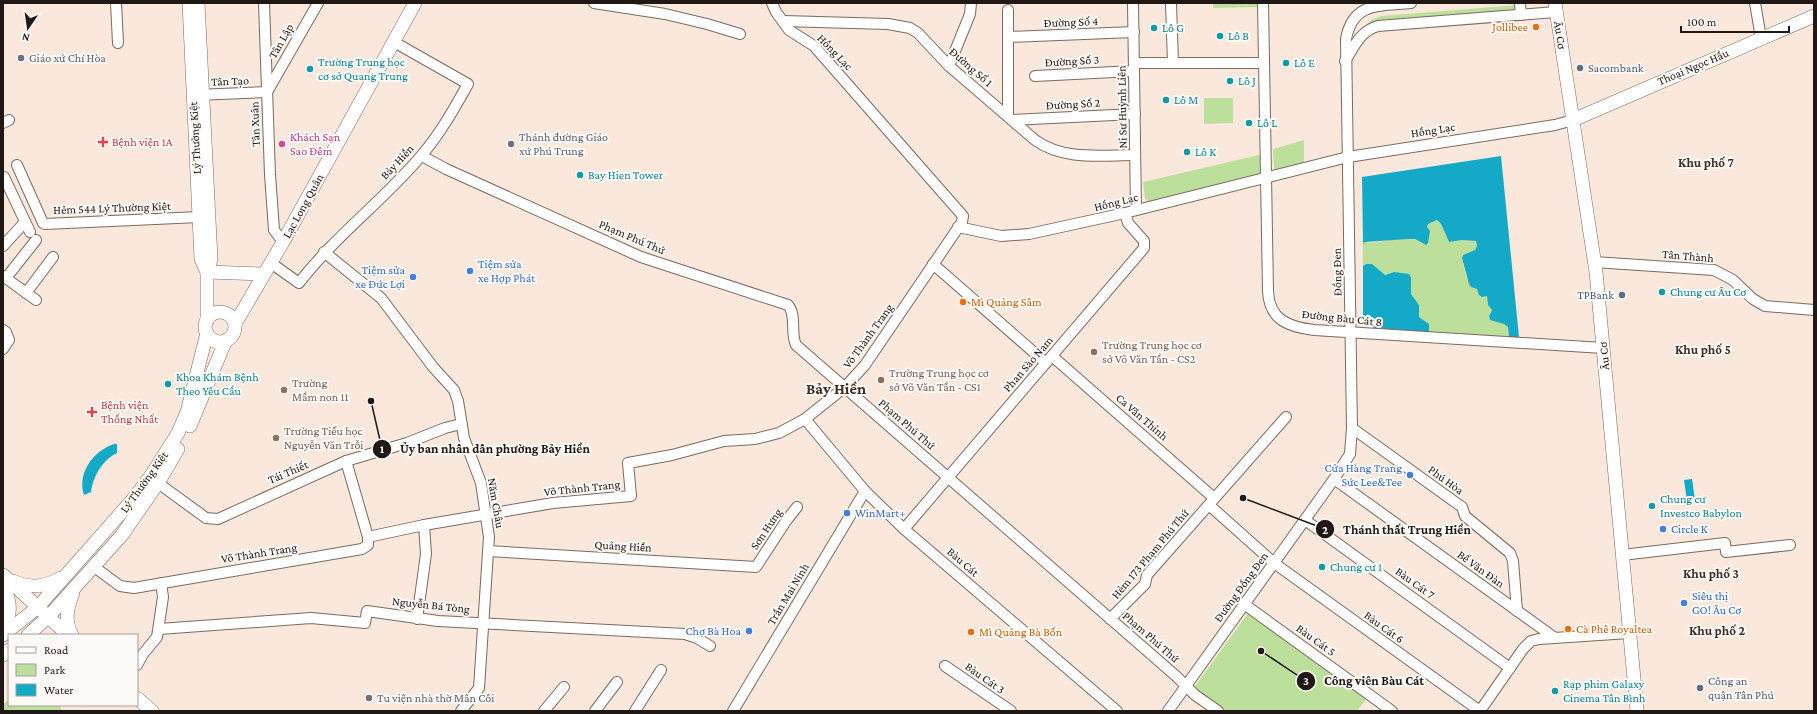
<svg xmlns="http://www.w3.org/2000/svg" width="1817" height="714" font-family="'Crimson Pro',serif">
<rect width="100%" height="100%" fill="#fbe8dc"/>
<g fill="#bddf9c">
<path d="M1213,3H1260V7L1213,8Z"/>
<path d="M1519,5V12L1381,21L1358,34L1371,20L1381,16Z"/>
<path d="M1204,98H1233V123L1204,124Z"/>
<path d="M1304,140V163L1280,170L1274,169L1273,149Z"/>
<path d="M1263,154L1260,176L1150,202L1145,199L1143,182Z"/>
<path d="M1437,220L1441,224L1449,242L1462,240L1476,241L1477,246L1475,250L1463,255C1461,260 1467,282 1471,285C1475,289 1482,292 1487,296L1488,305L1492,310L1489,316L1490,320L1504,324L1508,327L1509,337L1429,332V324L1419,317V305L1411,294V284L1395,272L1385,275L1377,269L1366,264L1363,266V244L1365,242C1380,245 1412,232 1423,244L1428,224Z"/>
<path d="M1248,613L1367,698L1357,711H1224L1193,689Z"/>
<path d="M9,700V705H59L63,711H3V704Z"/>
</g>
<g fill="#14a9c6">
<path d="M1501,156L1519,337H1509L1508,327L1504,324L1490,320L1489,316L1492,310L1488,305L1487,296L1482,297L1479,295L1477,289L1471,287L1469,284L1462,258L1463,255L1475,250L1477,246L1476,241L1462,240L1449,242L1441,224L1437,220L1428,224L1427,227L1430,231L1428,243L1426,245L1415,239H1408L1365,242L1363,244L1362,177Z"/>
<path d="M1366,264H1372L1385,275L1394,272L1409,274L1411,278V294L1419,305V317L1429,324V332L1373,328L1363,320V266Z"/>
<path d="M114,444H117V453C102,460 93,477 91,492L84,495C77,473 93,451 114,444Z"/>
<path d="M1692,479L1695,500L1687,501L1684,480Z"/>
</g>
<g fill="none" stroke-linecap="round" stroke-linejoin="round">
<defs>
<g id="minor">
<path d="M116,3L118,43"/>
<path d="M264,3L270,175L274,230L283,242"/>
<path d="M594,3L665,14L707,24L740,34"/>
<path d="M1133,3L1136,210"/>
<path d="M1171,3L1173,63"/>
<path d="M1263,3L1268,291C1269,320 1289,327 1314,330L1603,348"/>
<path d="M1520,3L1521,15"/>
<path d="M1755,3L1761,38"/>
<path d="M1008,10V116"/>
<path d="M783,21L888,24L910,28L918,33L949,66L1035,140C1064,161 1102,155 1135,155"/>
<path d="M1008,37L1134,32"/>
<path d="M1345,61C1354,47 1360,31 1378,26L1556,12"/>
<path d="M1134,63H1264"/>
<path d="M949,66L970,14L971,3"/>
<path d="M1035,76L1134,71"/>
<path d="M196,95L267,92L318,3"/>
<path d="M1012,120L1135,114"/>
<path d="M3,123L9,120"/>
<path d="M422,156L446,169L641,257L788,305C797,315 790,333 796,345L1176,676L1195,695L1218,711"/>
<path d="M17,165L43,223L45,224L199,217"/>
<path d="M3,178L4,177L30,232"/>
<path d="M958,227L1001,236L1029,234L1125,213L1348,157L1555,125L1573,120"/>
<path d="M3,246L25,222"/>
<path d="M324,252L381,298L433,367L454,390L458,401L464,438L481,483L489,537L479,688L461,711"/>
<path d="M1594,262L1714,270L1733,280L1753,299L1765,306L1814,310"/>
<path d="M271,263L299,283C335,236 383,201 421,156C440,134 454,109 468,84L394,42"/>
<path d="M933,264L1046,363"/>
<path d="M3,276L36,300"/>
<path d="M6,278L36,240"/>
<path d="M26,293L53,257"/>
<path d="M3,330L6,332L9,340L3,349"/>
<path d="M1052,356L1214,498"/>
<path d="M805,419L865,491L904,529L1117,711"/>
<path d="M1352,428L1462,507L1465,516L1510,553L1513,561L1517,611"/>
<path d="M346,461L368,537"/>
<path d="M1334,479L1555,638"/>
<path d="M158,483L206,518L218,519L346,461L407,443L445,428L461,424"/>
<path d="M1209,505L1274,563L1480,711L1523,649L1531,641L1539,639L1629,633"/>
<path d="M1305,520L1510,668"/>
<path d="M904,529L1144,248V241L1128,223L1125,213"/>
<path d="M488,551L756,567L786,521L797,507"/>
<path d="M1622,555L1725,543L1726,552L1790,545"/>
<path d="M93,566L120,586L134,588L362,549L368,545V537L424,525L553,503L631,496L628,463L672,455L724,441L755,439L779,433L805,419L845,387L865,365L962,222L963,216L814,46L789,30L776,12L772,3"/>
<path d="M1244,604L1392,711"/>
<path d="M417,619L426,554L424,525"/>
<path d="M1110,619L1145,584L1147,575L1286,417"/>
<path d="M159,629L311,618L365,623L367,611L438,621L685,634L697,638L710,646"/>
<path d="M137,665L143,654L157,637L163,597L161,583"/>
<path d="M945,666L1011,711"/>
<path d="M544,711L564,687"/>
<path d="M595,711L617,682"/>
<path d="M635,711L661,670"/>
<path d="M733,711L865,491"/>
<path d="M1168,711L1334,479L1350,454L1352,428L1346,39C1353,1 1381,6 1411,3"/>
</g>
<g id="major">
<path d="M189,3L201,259L207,272"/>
<path d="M198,3L211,259L207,272V321"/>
<path d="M1555,3L1596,272L1637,711"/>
<path d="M1573,120L1814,16"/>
<path d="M207,272L263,274"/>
<circle cx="220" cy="327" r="15"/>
<path d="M235,324L283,242L415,3"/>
<path d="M190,426L226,340"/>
<path d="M3,575L68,635"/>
<path d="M13,581C30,589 45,587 61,578"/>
<path d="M3,587C12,601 11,617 3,631"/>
<path d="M3,635L38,607L135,497L150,477L178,433L187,412L207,333"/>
<path d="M28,635L49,616L122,535L158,483L178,449"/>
<path d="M72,635C64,621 67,608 73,593"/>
<path d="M3,655L9,650"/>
<path d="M137,698L152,711"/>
</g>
</defs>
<use href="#minor" stroke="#7a6a5f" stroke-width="12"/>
<use href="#major" stroke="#7a6a5f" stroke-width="14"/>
<use href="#minor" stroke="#fff" stroke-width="10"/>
<use href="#major" stroke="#fff" stroke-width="13"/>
</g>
<g fill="#e8710a" stroke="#fdf9f6" stroke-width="1.5">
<circle cx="1536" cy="27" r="4"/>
<circle cx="963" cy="302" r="4"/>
<circle cx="1568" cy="629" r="4"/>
<circle cx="971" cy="632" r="4"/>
</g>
<g fill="#0f9aa8" stroke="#fdf9f6" stroke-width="1.5">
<circle cx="1154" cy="28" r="4"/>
<circle cx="1220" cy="36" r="4"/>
<circle cx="1286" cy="63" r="4"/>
<circle cx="310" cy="69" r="4"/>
<circle cx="1230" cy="81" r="4"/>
<circle cx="1166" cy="100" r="4"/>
<circle cx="1249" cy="123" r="4"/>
<circle cx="1187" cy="152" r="4"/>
<circle cx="580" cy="175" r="4"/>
<circle cx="1662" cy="292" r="4"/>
<circle cx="168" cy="384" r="4"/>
<circle cx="1652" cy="506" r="4"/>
<circle cx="1322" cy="567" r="4"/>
<circle cx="1555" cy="691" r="4"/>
</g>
<g fill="#6b7280" stroke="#fdf9f6" stroke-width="1.5">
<circle cx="21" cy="58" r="4"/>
<circle cx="511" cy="144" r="4"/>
<circle cx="369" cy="698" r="4"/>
</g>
<g fill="#5c6f8a" stroke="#fdf9f6" stroke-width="1.5">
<circle cx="1580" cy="68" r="4"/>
<circle cx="1622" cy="295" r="4"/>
<circle cx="1700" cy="688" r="4"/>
</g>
<g fill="#e0444e" stroke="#fdf9f6" stroke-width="1.5">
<path d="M101 136h4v4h4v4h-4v4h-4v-4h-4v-4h4z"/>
<path d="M90 406h4v4h4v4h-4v4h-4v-4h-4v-4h4z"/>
</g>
<circle fill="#d1479c" stroke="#fdf9f6" stroke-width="1.5" cx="282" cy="144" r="4"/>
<g fill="#3f7fe0" stroke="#fdf9f6" stroke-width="1.5">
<circle cx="470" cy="271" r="4"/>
<circle cx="413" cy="277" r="4"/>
<circle cx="1410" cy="475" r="4"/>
<circle cx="847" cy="513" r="4"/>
<circle cx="1663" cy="529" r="4"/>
<circle cx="1684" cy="603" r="4"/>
<circle cx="749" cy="631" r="4"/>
</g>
<g fill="#8d6e63" stroke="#fdf9f6" stroke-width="1.5">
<circle cx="1094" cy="352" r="4"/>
<circle cx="881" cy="380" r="4"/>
<circle cx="284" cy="390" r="4"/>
<circle cx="276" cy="438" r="4"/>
</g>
<g text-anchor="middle" stroke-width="4" stroke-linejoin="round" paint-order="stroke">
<g font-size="12" fill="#1f1814" stroke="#fdf9f6">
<text transform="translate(1071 22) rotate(-2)" y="4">Đường Số 4</text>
<text transform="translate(1560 35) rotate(81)" y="4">Âu Cơ</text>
<text transform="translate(281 41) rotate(-60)" y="4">Tân Lập</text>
<text transform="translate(835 52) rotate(46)" y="4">Hồng Lạc</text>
<text transform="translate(1072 61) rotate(-3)" y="4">Đường Số 3</text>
<text transform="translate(971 67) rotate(41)" y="4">Đường Số 1</text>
<text transform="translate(1693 67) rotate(-23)" y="4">Thoại Ngọc Hầu</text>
<text transform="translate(230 81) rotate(-2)" y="4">Tân Tạo</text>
<text transform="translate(1073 104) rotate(-3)" y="4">Đường Số 2</text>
<text transform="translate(1122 107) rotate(-91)" y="4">Ni Sư Huỳnh Liên</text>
<text transform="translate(255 124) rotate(-92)" y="4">Tân Xuân</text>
<text transform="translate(1433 130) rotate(-9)" y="4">Hồng Lạc</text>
<text transform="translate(195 138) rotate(-93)" y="4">Lý Thường Kiệt</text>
<text transform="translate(397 162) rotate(-47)" y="4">Bảy Hiền</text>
<text transform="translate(1116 202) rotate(-14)" y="4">Hồng Lạc</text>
<text transform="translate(303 206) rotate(-61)" y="4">Lạc Long Quân</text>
<text transform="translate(112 208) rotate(-2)" y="4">Hẻm 544 Lý Thường Kiệt</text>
<text transform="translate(632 237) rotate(23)" y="4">Phạm Phú Thứ</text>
<text transform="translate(1688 256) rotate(5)" y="4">Tân Thành</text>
<text transform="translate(1337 272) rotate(-91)" y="4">Đồng Đen</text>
<text transform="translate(1342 318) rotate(6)" y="4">Đường Bàu Cát 8</text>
<text transform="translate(868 336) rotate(-54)" y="4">Võ Thành Trang</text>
<text transform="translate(1604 356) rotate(-95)" y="4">Âu Cơ</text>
<text transform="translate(1028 364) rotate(-49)" y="4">Phan Sào Nam</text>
<text transform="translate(1142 417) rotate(41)" y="4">Ca Văn Thỉnh</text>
<text transform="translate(907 424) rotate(41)" y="4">Phạm Phú Thứ</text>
<text transform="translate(288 472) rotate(-23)" y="4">Tái Thiết</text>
<text transform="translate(1446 480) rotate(36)" y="4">Phú Hòa</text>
<text transform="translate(144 482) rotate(-54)" y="4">Lý Thường Kiệt</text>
<text transform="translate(582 488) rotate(-6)" y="4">Võ Thành Trang</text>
<text transform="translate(496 503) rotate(80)" y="4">Năm Châu</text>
<text transform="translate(766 529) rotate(-56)" y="4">Sơn Hưng</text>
<text transform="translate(623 546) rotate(3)" y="4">Quảng Hiền</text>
<text transform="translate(259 553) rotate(-9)" y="4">Võ Thành Trang</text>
<text transform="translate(1150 554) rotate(-50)" y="4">Hẻm 173 Phạm Phú Thứ</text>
<text transform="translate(963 562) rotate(41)" y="4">Bàu Cát</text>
<text transform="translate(1481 569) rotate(36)" y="4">Bế Văn Đàn</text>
<text transform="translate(1415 583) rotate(36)" y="4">Bàu Cát 7</text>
<text transform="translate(1241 587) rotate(-54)" y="4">Đường Đồng Đen</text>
<text transform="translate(788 594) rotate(-59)" y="4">Trần Mai Ninh</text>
<text transform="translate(431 605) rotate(6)" y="4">Nguyễn Bá Tòng</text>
<text transform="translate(1384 627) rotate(36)" y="4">Bàu Cát 6</text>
<text transform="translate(1151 637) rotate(41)" y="4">Phạm Phú Thứ</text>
<text transform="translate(1316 640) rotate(36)" y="4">Bàu Cát 5</text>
<text transform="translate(985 678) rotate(35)" y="4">Bàu Cát 3</text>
</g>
<g font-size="12" fill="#c56008" stroke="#fdf9f6" text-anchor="start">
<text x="1528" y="31" text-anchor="end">Jollibee</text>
<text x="971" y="306">Mì Quảng Sâm</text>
<text x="1576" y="633">Cà Phê Royaltea</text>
<text x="979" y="636">Mì Quảng Bà Bốn</text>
</g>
<g font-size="12" fill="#0d838f" stroke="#fdf9f6" text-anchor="start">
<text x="1162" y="32">Lô G</text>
<text x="1228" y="40">Lô B</text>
<text x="318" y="66">Trường Trung học<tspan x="318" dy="14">cơ sở Quang Trung</tspan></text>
<text x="1294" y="67">Lô E</text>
<text x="1238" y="85">Lô J</text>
<text x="1174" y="104">Lô M</text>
<text x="1257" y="127">Lô L</text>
<text x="1195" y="156">Lô K</text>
<text x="588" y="179">Bay Hien Tower</text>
<text x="1670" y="296">Chung cư Âu Cơ</text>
<text x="176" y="381">Khoa Khám Bệnh<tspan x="176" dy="14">Theo Yêu Cầu</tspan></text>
<text x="1660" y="503">Chung cư<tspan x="1660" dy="14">Investco Babylon</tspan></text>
<text x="1330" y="571">Chung cư 1</text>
<text x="1563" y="688">Rạp phim Galaxy<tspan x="1563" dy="14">Cinema Tân Bình</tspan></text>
</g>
<g font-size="12" fill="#5b616d" stroke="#fdf9f6" text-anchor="start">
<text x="29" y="62">Giáo xứ Chí Hòa</text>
<text x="519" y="141">Thánh đường Giáo<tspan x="519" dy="14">xứ Phú Trung</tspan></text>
<text x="377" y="702">Tu viện nhà thờ Mân Côi</text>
</g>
<g font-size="12" fill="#4e5e75" stroke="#fdf9f6" text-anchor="start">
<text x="1588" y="72">Sacombank</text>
<text x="1614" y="299" text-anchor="end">TPBank</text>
<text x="1708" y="685">Công an<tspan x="1708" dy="14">quận Tân Phú</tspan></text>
</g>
<g font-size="12" fill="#b23c85" stroke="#fdf9f6" text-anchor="start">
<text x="290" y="141">Khách Sạn<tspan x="290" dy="14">Sao Đêm</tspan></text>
</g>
<g font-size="12" fill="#be3a42" stroke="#fdf9f6" text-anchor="start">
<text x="112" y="146">Bệnh viện 1A</text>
<text x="101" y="409">Bệnh viện<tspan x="101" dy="14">Thống Nhất</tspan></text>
</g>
<g font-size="12" fill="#366cbe" stroke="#fdf9f6" text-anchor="start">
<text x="478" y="268">Tiệm sửa<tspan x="478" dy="14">xe Hợp Phát</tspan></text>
<text x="405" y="274" text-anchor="end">Tiệm sửa<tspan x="405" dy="14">xe Đức Lợi</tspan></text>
<text x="1402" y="472" text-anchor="end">Cửa Hàng Trang<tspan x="1402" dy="14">Sức Lee&amp;Tee</tspan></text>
<text x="855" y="517">WinMart+</text>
<text x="1671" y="533">Circle K</text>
<text x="1692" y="600">Siêu thị<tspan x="1692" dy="14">GO! Âu Cơ</tspan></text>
<text x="741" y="635" text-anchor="end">Chợ Bà Hoa</text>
</g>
<g font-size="12" fill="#785e54" stroke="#fdf9f6" text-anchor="start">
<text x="1102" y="349">Trường Trung học cơ<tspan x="1102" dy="14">sở Võ Văn Tần - CS2</tspan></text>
<text x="889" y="377">Trường Trung học cơ<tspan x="889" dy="14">sở Võ Văn Tần - CS1</tspan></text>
<text x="292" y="387">Trường<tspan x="292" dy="14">Mầm non 11</tspan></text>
<text x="284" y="435">Trường Tiểu học<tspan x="284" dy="14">Nguyễn Văn Trỗi</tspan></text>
</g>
<g font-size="13" font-weight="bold" fill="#3d2f25" stroke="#fdf9f6">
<text x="1706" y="167">Khu phố 7</text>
<text x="1703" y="354">Khu phố 5</text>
<text x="1711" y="578">Khu phố 3</text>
<text x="1717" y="635">Khu phố 2</text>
</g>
<g font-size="16" font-weight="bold" fill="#3d2f25" stroke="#fdf9f6">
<text x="836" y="394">Bảy Hiền</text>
</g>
</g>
<path fill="none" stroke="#1f1814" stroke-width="1.5" d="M371 401L382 449M1243 498L1325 529M1261 651L1306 681"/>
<g fill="#1f1814" stroke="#fdf9f6" stroke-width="1.5">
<circle cx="371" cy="401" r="4"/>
<circle cx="1243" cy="498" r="4"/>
<circle cx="1261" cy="651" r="4"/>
<circle cx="382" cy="449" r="10"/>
<circle cx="1325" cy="529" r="10"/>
<circle cx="1306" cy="681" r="10"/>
</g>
<g font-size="12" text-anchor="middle" font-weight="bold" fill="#fff">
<text x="382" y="453">1</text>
<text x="1325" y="534">2</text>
<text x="1306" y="685">3</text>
</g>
<g font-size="13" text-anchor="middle" font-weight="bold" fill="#1f1814" stroke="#fdf9f6" stroke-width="4" stroke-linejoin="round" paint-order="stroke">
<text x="495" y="453">Ủy ban nhân dân phường Bảy Hiền</text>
<text x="1407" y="534">Thánh thất Trung Hiền</text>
<text x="1374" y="685">Công viên Bàu Cát</text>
</g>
<rect width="1817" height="714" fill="none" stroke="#1f1814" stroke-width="8"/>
<rect x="8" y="634" width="130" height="72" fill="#fdf9f6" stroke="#a49f9c"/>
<rect x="16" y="647" width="20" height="6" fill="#ffffff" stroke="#a49f9c"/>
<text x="44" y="654" font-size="12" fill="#1f1814">Road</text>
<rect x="16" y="664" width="20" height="12" fill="#bddf9c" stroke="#a49f9c"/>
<text x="44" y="674" font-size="12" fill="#1f1814">Park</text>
<rect x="16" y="684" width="20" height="12" fill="#14a9c6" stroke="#a49f9c"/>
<text x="44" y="694" font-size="12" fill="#1f1814">Water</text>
<g transform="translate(28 28) rotate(193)" stroke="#fdf9f6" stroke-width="3" paint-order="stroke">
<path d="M0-3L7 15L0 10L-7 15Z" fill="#1f1814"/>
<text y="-6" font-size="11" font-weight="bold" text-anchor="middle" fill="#1f1814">N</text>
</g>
<path d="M1681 26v6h108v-6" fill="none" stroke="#1f1814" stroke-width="2"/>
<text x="1687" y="26" font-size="12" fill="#1f1814" stroke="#fdf9f6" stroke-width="3" paint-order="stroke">100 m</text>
</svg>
